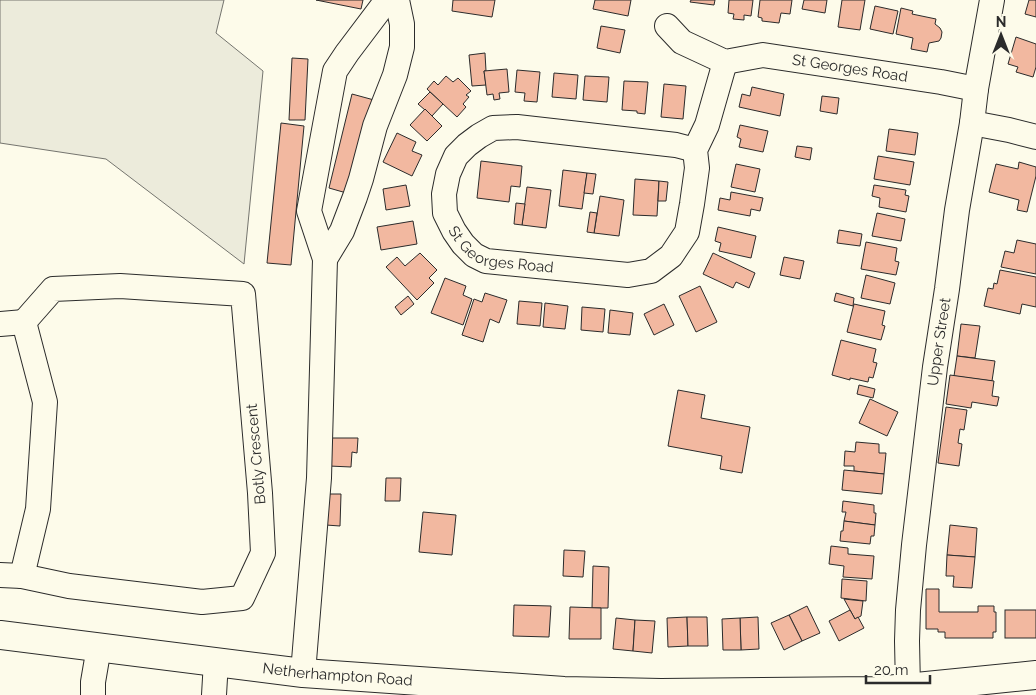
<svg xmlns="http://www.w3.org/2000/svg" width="1036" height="695" font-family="Raleway,sans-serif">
<rect width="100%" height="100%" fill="#fdfbea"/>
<path fill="#ecebdb" stroke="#74746e" d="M0,0H224L216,33L263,71L244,264L106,159L0,143Z"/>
<g fill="#f2b8a0" stroke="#2b2b2b">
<path d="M316,0H363L361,9Z"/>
<path d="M453,0H495L492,17L452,11Z"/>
<path d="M595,0H631L628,16L593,9Z"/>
<path d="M691,0H715L714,5L690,2Z"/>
<path d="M729,0H753L751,16L744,15V20L733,19L734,14L728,13Z"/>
<path d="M760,0H792L790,14L781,13L779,23L762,21V18L758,17Z"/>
<path d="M804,0H827L825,13L802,9Z"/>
<path d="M842,0H865L860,30L838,27Z"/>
<path d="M1029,0H1036V17L1025,14Z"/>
<path d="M875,6L898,11L893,34L870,29Z"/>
<path d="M901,8L913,11L912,14L936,19L935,24L940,28L942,32L941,38L939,41L929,43L927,52L911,49L913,38L896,34Z"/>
<path d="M601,26L625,30L620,53L597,48Z"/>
<path d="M1016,37L1036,44V67L1033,77L1016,72L1018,67L1008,64Z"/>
<path d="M485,53L486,71H484L486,85L472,86L469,55Z"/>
<path d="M292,58L308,59L305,120H289Z"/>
<path d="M507,69L509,92L499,93L500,99L494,100L493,94L487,95L484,71Z"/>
<path d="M517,70L540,72L537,102L524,101L525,93L515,92Z"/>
<path d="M554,73L578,75L576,99L552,97Z"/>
<path d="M446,76L453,82L458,78L471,91L466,95L469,97L463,104L466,107L457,117L427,89L434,81L438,85Z"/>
<path d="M585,76L609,77L607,102L583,100Z"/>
<path d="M624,81L648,82L645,114L637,113V111L622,110Z"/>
<path d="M664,84L686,86L683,119L661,117Z"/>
<path d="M752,87L784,94L780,116L739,107L742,94L750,96Z"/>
<path d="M430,92L443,104L432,116L418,104Z"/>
<path d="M352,94L374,100L350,194L329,188Z"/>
<path d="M822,96L839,98L837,114L820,111Z"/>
<path d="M425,109L442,126L427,141L410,125Z"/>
<path d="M281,123L304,126L291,265L267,263Z"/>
<path d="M740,125L768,131L763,152L739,147L741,139L737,137Z"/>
<path d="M889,129L918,133L915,155L886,151Z"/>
<path d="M397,133L416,142L412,151L422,155L412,176L383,162Z"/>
<path d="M797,146L812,148L810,160L795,157Z"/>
<path d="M878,156L914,162L910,185L874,179Z"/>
<path d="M481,161L522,166L520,187L511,186L509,202L477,198Z"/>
<path d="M1019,162L1036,167V176L1027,212L1017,210L1019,200L989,192L996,164L1018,169Z"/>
<path d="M736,164L760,169L755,192L731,187Z"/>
<path d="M563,170L587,173L582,209L559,206Z"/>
<path d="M587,173L596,174L593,194L584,193Z"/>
<path d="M635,179L659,181L657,216L633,215Z"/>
<path d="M659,181L668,182L666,201H658Z"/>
<path d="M406,185L410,206L386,210L383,189Z"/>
<path d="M874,185L906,190L905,195L909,196L906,212L879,207L880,198L872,196Z"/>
<path d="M527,187L551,190L546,228L522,225Z"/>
<path d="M731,192L763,198L760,211L751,209L750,216L718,210L720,198L730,200Z"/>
<path d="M600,196L624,200L619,236L594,233Z"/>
<path d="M516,203L525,204L522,225L514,224Z"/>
<path d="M590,212L597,213L594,233L587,232Z"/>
<path d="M877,213L905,219L901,241L872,236Z"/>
<path d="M413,221L417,244L381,250L377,227Z"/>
<path d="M718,227L756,236L751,258L719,251L721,243L715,241Z"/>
<path d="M839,230L862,234L860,246L837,243Z"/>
<path d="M1017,240L1036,244V274L1001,267L1005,251L1014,253Z"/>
<path d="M866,242L897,248L895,261L899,262L896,275L861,269Z"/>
<path d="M420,253L437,270L429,278L434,283L417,300L386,267L397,257L405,266Z"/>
<path d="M713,253L755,273L749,288L736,282L733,288L703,274Z"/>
<path d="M784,257L804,261L800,279L780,275Z"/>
<path d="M1000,270L1036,277V307L1022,304L1020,314L984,306L988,288L993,289L994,283L997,284Z"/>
<path d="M866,275L895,283L890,304L861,298Z"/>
<path d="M445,278L466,286L463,295L472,299L463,325L431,313Z"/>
<path d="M700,286L717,322L696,332L679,296Z"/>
<path d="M485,293L507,300L499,323L490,319L483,342L462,335L474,299L482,302Z"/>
<path d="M836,293L854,298L853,306L834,301Z"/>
<path d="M408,296L414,304L401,315L395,307Z"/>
<path d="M519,301L542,303L540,326L517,324Z"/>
<path d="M545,303L568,306L565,329L543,327Z"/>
<path d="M664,304L674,325L654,335L644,314Z"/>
<path d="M854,304L885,311L882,325L885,326L881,340L847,332Z"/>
<path d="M582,307L605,309L603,332L581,330Z"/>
<path d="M610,310L633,313L630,335L608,333Z"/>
<path d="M961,324L980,326L975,358L957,356Z"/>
<path d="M841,340L876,349L873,362L877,363L873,378L869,377L868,382L850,378V380L832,375Z"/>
<path d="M957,356L995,361L992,381L954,376Z"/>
<path d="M950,375L994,381L992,396L999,397L997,406L972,402L971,408L946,404Z"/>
<path d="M859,385L875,389L873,398L857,394Z"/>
<path d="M678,390L705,395L701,418L750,427L742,473L720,469L722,456L668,446Z"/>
<path d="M870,399L898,412L887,436L859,423Z"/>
<path d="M946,407L967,410L964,430L960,429L958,443L962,444L959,466L938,463Z"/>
<path d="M330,438H358L357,453L352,452L351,467L329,466Z"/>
<path d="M856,442L879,444V453H886L884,474L854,471V466H844L845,451L855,452Z"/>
<path d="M844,470L884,474L882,494L842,490Z"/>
<path d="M386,478H401L400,501H385Z"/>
<path d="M327,494H341L340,526L326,525Z"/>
<path d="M843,501L874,505V513H876L875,525L844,521L846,512H842Z"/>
<path d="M423,512L456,515L452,555L419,552Z"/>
<path d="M844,521L875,525L874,536H871L870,544L840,541L841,531H843Z"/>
<path d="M950,525L977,528L975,557L947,555Z"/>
<path d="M831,546L848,548V554L874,556L872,579L843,577L844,566L829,564Z"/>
<path d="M564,550L585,551L583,577L563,576Z"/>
<path d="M947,555L975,557L972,588L953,587L954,576H946Z"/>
<path d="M593,566L609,567L608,608H592Z"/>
<path d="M842,579L867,581L866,601L841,598Z"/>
<path d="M926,589H939V612H978V606H994V612H996V632H993V638H945V632H938V629H926Z"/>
<path d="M844,599L863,601L861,616L855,619Z"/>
<path d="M514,605L551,606L549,637L513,636Z"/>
<path d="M807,606L820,633L802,641L789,615Z"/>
<path d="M570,607L601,608V639H569Z"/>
<path d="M850,610L855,619L858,617L864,628L839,641L829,621Z"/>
<rect x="1005" y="610" width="31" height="28"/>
<path d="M789,615L802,641L784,650L771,623Z"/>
<path d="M687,617L688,646L668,647L667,618Z"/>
<path d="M687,617H707L708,646H688Z"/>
<path d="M758,617L759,649L741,650L740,618Z"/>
<path d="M616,618L635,620L633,651L613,649Z"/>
<path d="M740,618L741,650H723L722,619Z"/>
<path d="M635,620L655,621L652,653L633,651Z"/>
</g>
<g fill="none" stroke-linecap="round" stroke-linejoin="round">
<defs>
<g id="minor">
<path id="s1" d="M667,26L682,42L725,62L763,55L941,82L976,89"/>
<path d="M972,123L1009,130L1036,137"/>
<path id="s2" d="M695,150L676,145L517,127L493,128L479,136L467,145L456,156L448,174L444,194L445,213L454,231L463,244L474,255L486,261L628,275L651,271L671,256L687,232L692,204L697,168L695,150L707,125L725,62"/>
<path d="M325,259L342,231L355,197L361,179L375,126L395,75L402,47V24L397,0"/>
<path d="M0,324L24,322"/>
<path d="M0,575L22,576L69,586L202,602L242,598L263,553L260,493L243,294L120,286L53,289L24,322"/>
<path d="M22,576L38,509L45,402L24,322"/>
<path d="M303,673L319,478L325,259L309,211L335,71L347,53L387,0"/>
<path id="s3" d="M908,688L907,641L908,610L914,545L935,367L947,289L957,210L972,123L976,89L992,0"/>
<path d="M93,695V682L99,647"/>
<path d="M214,695L216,661"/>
</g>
<g id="major">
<path id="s4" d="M0,635L303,673L564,691L661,693L876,691L1036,675"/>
</g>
</defs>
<use href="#minor" stroke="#2b2b2b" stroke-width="26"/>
<use href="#major" stroke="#2b2b2b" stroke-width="30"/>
<use href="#minor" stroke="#fdfbea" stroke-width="24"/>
<use href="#major" stroke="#fdfbea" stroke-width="28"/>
</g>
<g text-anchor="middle" stroke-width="4" stroke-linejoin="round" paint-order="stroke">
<g font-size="15" fill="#2b2b2b" stroke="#fdfbea">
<text dy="5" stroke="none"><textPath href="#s1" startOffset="196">St Georges Road</textPath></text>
<text dy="5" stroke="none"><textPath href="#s2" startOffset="384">St Georges Road</textPath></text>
<text dy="5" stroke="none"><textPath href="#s3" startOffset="348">Upper Street</textPath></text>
<text transform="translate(256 454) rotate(-95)" y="5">Botly Crescent</text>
<text dy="5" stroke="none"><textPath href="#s4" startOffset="340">Netherhampton Road</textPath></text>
</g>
</g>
<g transform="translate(1001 35)" stroke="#fdfbea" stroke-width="4" paint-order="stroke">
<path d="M0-4L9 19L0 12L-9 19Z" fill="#2b2b2b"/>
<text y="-8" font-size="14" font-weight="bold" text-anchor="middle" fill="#2b2b2b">N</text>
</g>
<path d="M866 675v8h64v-8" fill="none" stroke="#2b2b2b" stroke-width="2.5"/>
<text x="874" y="675" font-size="15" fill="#2b2b2b" stroke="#fdfbea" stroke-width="4" paint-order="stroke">20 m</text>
</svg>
